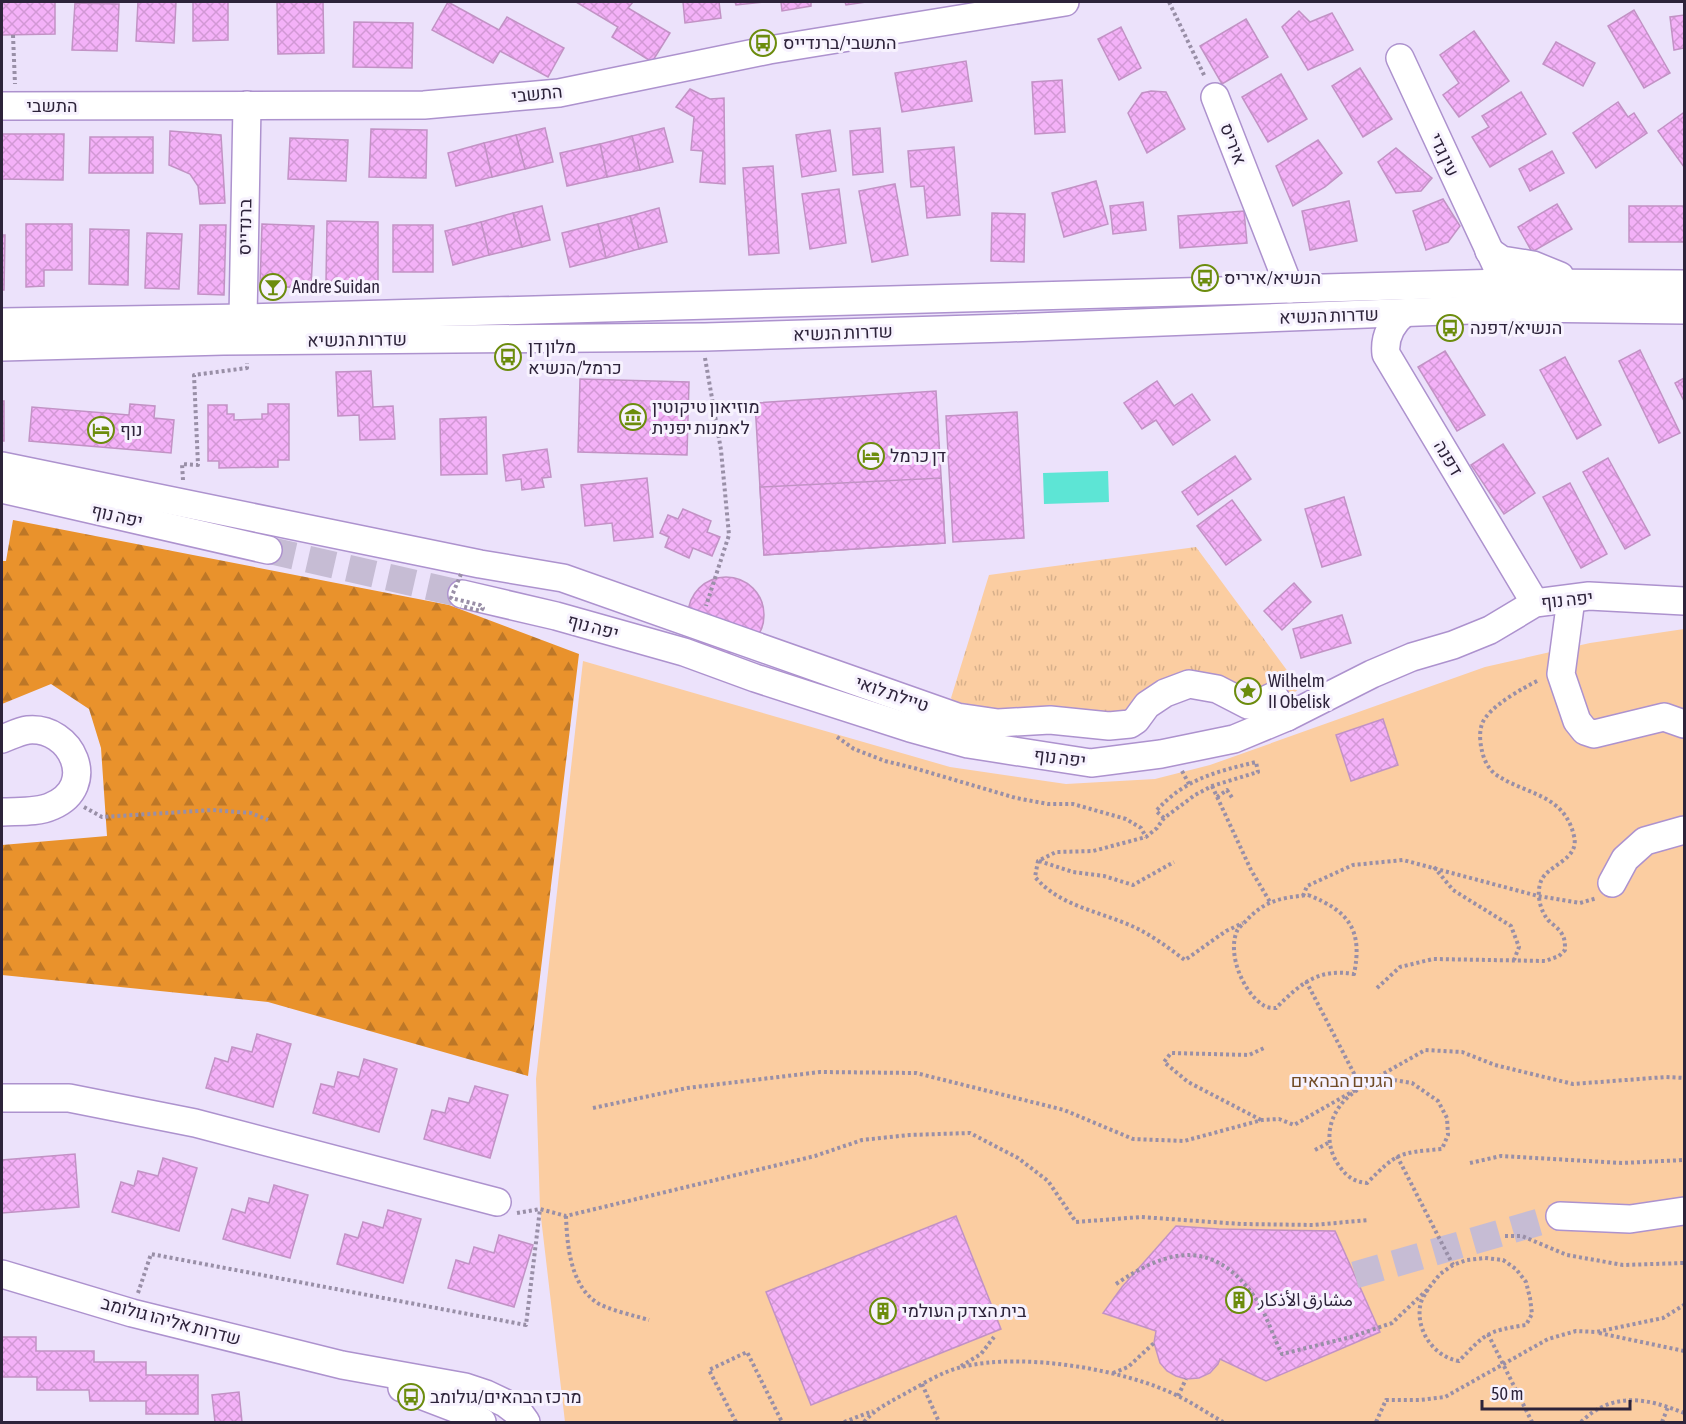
<svg xmlns="http://www.w3.org/2000/svg" width="1686" height="1424" font-family="'Asap Condensed','Noto Sans Arabic',Heebo,sans-serif">
<defs>
<pattern id="forest-firs" width="22" height="20" patternUnits="userSpaceOnUse" patternTransform="scale(1.5)"><rect width="22" height="20" fill="#e9922c"/><path d="M5 1l3.5 6h-7zM16 11l3.5 6h-7z" fill="#bd7727"/></pattern>
<pattern id="park-tufts" width="24" height="20" patternUnits="userSpaceOnUse" patternTransform="scale(1.5)"><rect width="24" height="20" fill="#fbcda1"/><path d="M3 7l-1-3M5 7V3M7 7l1-3M15 17l-1-3M17 17v-4M19 17l1-3" fill="none" stroke="#d7b08b"/></pattern>
<pattern id="building-cross-hatch" width="8" height="8" patternUnits="userSpaceOnUse" patternTransform="scale(1.5)"><rect width="8" height="8" fill="#f4b1f8"/><path d="M0 0l8 8M0 8l8-8" fill="none" stroke="#d298d5"/></pattern>
</defs>
<rect width="100%" height="100%" fill="#ece2fb"/>
<path fill="url(#forest-firs)" d="M13,520L449,605L579,654L528,1076L268,1002L2,975V845L107,836L101,748L89,709L51,684L2,704V561H6Z"/>
<path fill="url(#park-tufts)" d="M1196,547L1300,688L1291,695L1272,702L1216,679L1124,716L959,708L951,698L989,575Z"/>
<path fill="#fbcda1" d="M1684,629V1422H565L540,1209L536,1079L583,661L950,767L1066,784L1155,779L1210,765L1485,667L1590,643Z"/>
<path fill="#5de5d5" d="M1108,471L1109,502L1044,504L1043,473Z"/>
<g fill="url(#building-cross-hatch)" stroke="#c292c5" stroke-width="1.5">
<path d="M2,2H55V34L2,35Z"/>
<path d="M138,2H176L174,43L136,41Z"/>
<path d="M193,2H228V40L193,41Z"/>
<path d="M277,2H323L324,53L278,54Z"/>
<path d="M448,2L499,30L507,17L564,48L548,77L500,51L493,63L432,30Z"/>
<path d="M576,2H633L628,8L670,33L652,62L612,37L618,27Z"/>
<path d="M683,2H719L721,18L685,23Z"/>
<path d="M735,2H765L736,5Z"/>
<path d="M781,2H811V6L782,11Z"/>
<path d="M845,2H866L846,5Z"/>
<path d="M75,3L119,4L117,51L72,50Z"/>
<path d="M1634,10L1670,73L1644,88L1608,26Z"/>
<path d="M1299,11L1310,22L1332,13L1353,50L1308,70L1282,27Z"/>
<path d="M1684,15V48L1674,50L1670,17Z"/>
<path d="M1246,19L1268,57L1222,84L1200,46Z"/>
<path d="M354,22L413,23L412,68L353,67Z"/>
<path d="M1121,27L1141,68L1119,80L1098,39Z"/>
<path d="M1474,31L1509,81L1459,117L1443,95L1459,83L1440,55Z"/>
<path d="M1556,42L1595,63L1583,86L1543,64Z"/>
<path d="M966,61L972,101L902,112L895,73Z"/>
<path d="M1360,68L1392,119L1363,137L1332,86Z"/>
<path d="M1281,74L1307,119L1268,142L1242,97Z"/>
<path d="M1062,80L1065,132L1035,134L1032,82Z"/>
<path d="M690,89L710,99L724,98L725,184L700,182L703,151L691,150L694,117L676,107Z"/>
<path d="M1151,91L1166,92L1185,129L1147,153L1128,113L1142,93Z"/>
<path d="M1521,92L1546,134L1490,167L1472,137L1489,127L1482,116Z"/>
<path d="M1618,102L1628,117L1634,113L1647,133L1596,168L1573,133Z"/>
<path d="M1683,113L1684,115V167L1658,131Z"/>
<path d="M545,128L553,162L525,169L516,135Z"/>
<path d="M664,128L673,162L640,170L632,136Z"/>
<path d="M880,128L883,172L853,175L850,131Z"/>
<path d="M371,129L427,130L426,178L369,177Z"/>
<path d="M830,130L836,171L802,177L796,135Z"/>
<path d="M170,131L221,135L225,203L200,204L198,186L190,174L169,165Z"/>
<path d="M2,134H64L63,180L2,179Z"/>
<path d="M516,135L525,169L492,177L484,143Z"/>
<path d="M632,136L640,170L607,177L600,144Z"/>
<path d="M90,137H153V173H89Z"/>
<path d="M290,138L348,140L346,181L288,179Z"/>
<path d="M1318,140L1342,173L1325,187L1293,206L1276,166Z"/>
<path d="M484,143L492,177L456,186L448,153Z"/>
<path d="M600,144L607,177L567,186L560,153Z"/>
<path d="M954,147L960,215L927,218L924,186L911,187L908,151Z"/>
<path d="M1396,148L1432,178L1421,191L1396,193L1378,162Z"/>
<path d="M1552,151L1564,173L1530,191L1519,169Z"/>
<path d="M773,166L779,253L749,255L743,168Z"/>
<path d="M1096,181L1108,224L1064,237L1052,193Z"/>
<path d="M895,184L908,255L872,262L859,191Z"/>
<path d="M839,189L846,243L810,249L802,194Z"/>
<path d="M1443,199L1460,226L1448,242L1426,250L1413,211Z"/>
<path d="M1349,201L1357,241L1310,250L1302,211Z"/>
<path d="M1143,202L1146,230L1113,234L1110,206Z"/>
<path d="M1557,204L1572,229L1532,252L1518,227Z"/>
<path d="M542,206L550,240L522,247L513,213Z"/>
<rect x="1629" y="206" width="55" height="36"/>
<path d="M659,208L667,242L639,249L630,216Z"/>
<path d="M1244,211L1247,243L1180,248L1178,216Z"/>
<path d="M513,213L522,247L489,255L481,222Z"/>
<path d="M992,213L1025,214L1024,262L991,261Z"/>
<path d="M630,216L639,249L606,258L598,224Z"/>
<path d="M327,221L378,222V282H326Z"/>
<path d="M481,222L489,255L453,265L445,231Z"/>
<path d="M26,224H72V270H44V286L26,287Z"/>
<path d="M262,224L314,226L311,288L260,286Z"/>
<path d="M598,224L606,258L570,267L562,233Z"/>
<path d="M200,225H226L224,295L198,294Z"/>
<rect x="393" y="225" width="40" height="47"/>
<path d="M90,229L129,230L128,285L89,284Z"/>
<path d="M147,233L182,234L179,289L145,288Z"/>
<path d="M2,235H5L4,290H2Z"/>
<path d="M1640,350L1680,433L1659,443L1619,361Z"/>
<path d="M1445,351L1485,415L1457,431L1418,367Z"/>
<path d="M1565,357L1601,425L1577,439L1540,370Z"/>
<path d="M371,371L373,407L393,406L395,439L360,440L359,415L338,416L336,372Z"/>
<path d="M1684,378V401L1675,383Z"/>
<path d="M580,379L689,382L687,455L578,452Z"/>
<path d="M1157,381L1174,406L1192,394L1210,420L1173,445L1156,420L1142,429L1124,403Z"/>
<path d="M936,391L945,543L764,555L755,403Z"/>
<rect x="2" y="401" width="2" height="40"/>
<path d="M130,404L155,406L154,418L174,420L171,453L29,441L32,407L129,415Z"/>
<path d="M268,404H289V460H278V467L219,468V461H208V405H227V414H234V420L262,419V414H268Z"/>
<path d="M1017,412L1024,538L953,542L946,416Z"/>
<path d="M486,417L487,474L441,475L440,419Z"/>
<path d="M1503,444L1535,493L1504,514L1471,465Z"/>
<path d="M547,449L551,477L542,478L544,487L522,490L521,479L506,481L503,455Z"/>
<path d="M1235,456L1251,479L1198,515L1182,492Z"/>
<path d="M1608,458L1650,535L1625,549L1583,472Z"/>
<path d="M647,478L653,537L614,541L612,523L585,526L581,485Z"/>
<path d="M941,478L945,543L764,555L760,487Z"/>
<path d="M1570,483L1607,554L1581,568L1543,497Z"/>
<path d="M1344,497L1361,555L1322,567L1305,509Z"/>
<path d="M1232,500L1261,540L1226,565L1197,526Z"/>
<path d="M683,509L711,521L707,532L720,537L712,556L693,548L689,558L665,547L669,537L660,533L668,515L678,519Z"/>
<circle cx="726" cy="615" r="38"/>
<path d="M1294,583L1311,602L1282,630L1264,611Z"/>
<path d="M1342,615L1351,643L1301,658L1293,629Z"/>
<path d="M1383,719L1398,765L1351,781L1336,735Z"/>
<path d="M257,1034L291,1044L273,1107L206,1088L215,1058L228,1062L232,1047L252,1052Z"/>
<path d="M364,1059L397,1069L379,1132L313,1113L321,1084L334,1087L338,1072L359,1077Z"/>
<path d="M475,1086L508,1095L490,1158L424,1139L432,1110L445,1113L449,1098L469,1103Z"/>
<path d="M75,1154L79,1207L2,1213V1160Z"/>
<path d="M163,1158L197,1168L179,1231L112,1212L121,1182L134,1186L138,1171L158,1176Z"/>
<path d="M274,1185L308,1195L290,1258L223,1239L232,1209L245,1213L249,1198L269,1203Z"/>
<path d="M388,1210L421,1219L403,1283L337,1264L345,1234L358,1238L363,1222L383,1228Z"/>
<path d="M956,1216L1001,1329L811,1405L766,1292Z"/>
<path d="M1176,1226L1219,1229L1335,1231L1380,1332L1266,1381L1220,1359L1218,1364L1210,1373L1199,1378L1186,1379L1176,1376L1167,1371L1160,1363L1154,1343L1156,1331L1103,1313L1122,1287Z"/>
<path d="M499,1235L533,1245L514,1307L448,1288L456,1260L469,1264L474,1247L494,1253Z"/>
<path d="M2,1337H36V1351H94V1362H146V1375H198V1414H146V1401H90L89,1390H37V1377H2Z"/>
<path d="M239,1392L242,1422H215L212,1395Z"/>
</g>
<g fill="none" stroke-linecap="round" stroke-linejoin="round">
<g stroke="#c6bcd4" stroke-width="27" stroke-dasharray="27 14" stroke-linecap="butt">
<path d="M268,550L462,594"/>
<path d="M1355,1275L1560,1216"/>
</g>
<defs>
<g id="minor">
<path d="M1400,58L1511,297"/>
<path d="M1215,97L1290,289"/>
<path d="M2,106L424,105L559,93L769,50L1065,2"/>
<path d="M1489,251L1502,260L1533,265L1560,276"/>
<path d="M1404,313C1391,324 1384,337 1386,354L1535,603"/>
<path d="M2,322L243,318L1503,283L1684,284"/>
<path d="M235,332L243,318L247,105"/>
<path d="M2,347L223,341L705,337L1007,328L1523,308L1684,310"/>
<path d="M2,466L480,564L563,578L957,717L998,723L1050,720L1109,726L1130,724L1136,720L1147,705L1165,693L1189,684L1217,689L1248,705H1255L1274,696L1287,717"/>
<path d="M2,489L268,550"/>
<path d="M462,594L556,616L684,652L755,678L910,728L968,744L1091,763L1161,754L1234,739L1287,717L1372,674L1412,657L1453,645L1490,630L1535,603L1589,596L1684,601"/>
<path d="M1571,599L1561,674L1577,721L1585,731L1594,734L1664,717L1684,724"/>
<path d="M2,739C10,736 20,731 28,730C72,726 99,786 52,806C37,813 18,811 2,812"/>
<path d="M1612,883L1625,859L1645,841L1684,830"/>
<path d="M2,1098H69L195,1123L497,1202"/>
<path d="M1560,1216L1630,1219L1684,1211"/>
<path d="M2,1274L132,1313L342,1365L465,1387L486,1394L505,1403L521,1415L526,1422"/>
<path d="M402,1388L465,1412L482,1422"/>
</g>
</defs>
<use href="#minor" stroke="#ad92ce" stroke-width="30"/>
<g stroke="#998fa7" stroke-width="4" stroke-dasharray="3 3" stroke-linecap="butt">
<path d="M1169,2L1205,77"/>
<path d="M13,35L15,84"/>
<path d="M705,358L721,450L729,535L706,606"/>
<path d="M183,480L182,464L198,465L194,375L247,368V363"/>
<path d="M837,737L854,749L885,761L914,768L1016,798L1048,804H1073L1126,819L1141,828L1146,837"/>
<path d="M1182,771L1189,784"/>
<path d="M1212,786L1251,870L1270,902"/>
<path d="M1217,797L1227,790L1233,799"/>
<path d="M84,807L102,817L213,810L251,813L268,820"/>
<path d="M1164,818L1156,811C1186,778 1216,772 1256,762L1258,772L1212,786L1195,795L1164,818L1157,828L1146,837L1093,851L1056,852L1038,861L1035,877C1062,909 1107,912 1142,931C1157,939 1171,950 1185,960L1226,931L1243,923"/>
<path d="M1039,861L1073,872L1104,876L1133,885L1174,862"/>
<path d="M1434,867L1453,890L1511,926L1519,947L1514,960"/>
<path d="M1308,895C1349,911 1363,930 1354,974C1318,968 1300,984 1276,1008C1272,1008 1267,1008 1263,1005C1243,992 1227,954 1237,931C1238,928 1243,924 1246,921C1265,900 1281,898 1308,895Z"/>
<path d="M1303,896L1307,886L1353,865L1403,860L1538,896L1580,903L1597,898"/>
<path d="M1306,981L1361,1087"/>
<path d="M1377,988L1400,967L1433,959L1545,961L1559,956L1565,950C1565,945 1565,940 1563,936C1560,929 1553,925 1548,920C1540,910 1536,894 1541,881C1548,864 1580,860 1574,836C1564,793 1525,795 1495,774C1488,768 1484,760 1482,751C1480,743 1479,732 1482,724C1488,707 1523,688 1539,680"/>
<path d="M1394,1080L1412,1083L1438,1101L1447,1118L1448,1135L1442,1149C1398,1153 1398,1152 1367,1183C1355,1182 1347,1177 1340,1167C1319,1139 1331,1104 1361,1088C1371,1083 1383,1082 1394,1080Z"/>
<path d="M593,1108L687,1088L820,1072L916,1073L1064,1110L1133,1139L1184,1141L1262,1120L1279,1119L1294,1125L1425,1050L1462,1052L1495,1065L1573,1084L1666,1077L1684,1078"/>
<path d="M1261,1120L1188,1082L1164,1062L1171,1053L1249,1055L1264,1048"/>
<path d="M1315,1150L1328,1143"/>
<path d="M1397,1156L1453,1265"/>
<path d="M1470,1163L1501,1156L1622,1163L1684,1160"/>
<path d="M517,1213L540,1209L566,1216L815,1156L862,1140L909,1135L970,1133L1018,1158L1048,1181L1076,1222L1141,1217L1241,1224L1314,1225L1368,1220"/>
<path d="M566,1216C567,1244 570,1284 596,1302C605,1309 636,1316 649,1320"/>
<path d="M1505,1236H1522L1567,1255L1623,1265L1684,1263"/>
<path d="M1116,1284C1169,1248 1213,1239 1254,1296C1266,1312 1273,1337 1282,1354L1351,1337L1392,1323L1428,1289L1440,1274L1453,1265L1467,1260L1485,1258L1503,1260L1516,1269L1526,1282L1530,1298L1532,1314L1526,1325C1487,1331 1486,1333 1459,1361C1433,1357 1414,1328 1421,1302C1423,1297 1426,1293 1428,1289"/>
<path d="M138,1293L151,1254L526,1325L540,1209"/>
<path d="M1599,1333L1684,1351"/>
<path d="M1488,1334L1532,1422"/>
<path d="M961,1366L981,1354L994,1337"/>
<path d="M1113,1373L1128,1367L1154,1343"/>
<path d="M922,1384L939,1422"/>
<path d="M1178,1396L1186,1379"/>
<path d="M736,1422L709,1370L747,1352L782,1422"/>
<path d="M844,1422L873,1411"/>
<path d="M864,1422C876,1408 892,1401 908,1392C924,1383 944,1371 962,1367C1021,1352 1126,1369 1180,1397C1194,1404 1209,1414 1223,1422"/>
<path d="M1376,1422L1386,1400H1420L1445,1397L1548,1339L1576,1331L1596,1332L1663,1318L1684,1305"/>
<path d="M1581,1422C1613,1391 1647,1398 1684,1413"/>
<path d="M1662,1422L1668,1407"/>
</g>
<use href="#minor" stroke="#fff" stroke-width="27"/>
<path stroke="#998fa7" stroke-width="4" stroke-dasharray="3 3" stroke-linecap="butt" d="M461,574L451,598L480,605L483,608L481,611L461,606"/>
</g>
<defs>
<symbol id="bus-ring" viewBox="-11 -11 22 22"><circle r="9.5" fill="#f7f2fe" stroke="#6c8c0d" stroke-width="1.5"/><path d="M-5-6H5V4H4V6H2V4H-2V6H-4V4H-5ZM-3.5-4V0h7V-4ZM-3.5 1.2v1.5H-2V1.2ZM2 1.2v1.5H3.5V1.2Z" fill="#6c8c0d"/></symbol>
<symbol id="bar-ring" viewBox="-11 -11 22 22"><circle r="9.5" fill="#f7f2fe" stroke="#6c8c0d" stroke-width="1.5"/><path d="M-6-5H6L.8 .8V4.5H3.5V6h-7V4.5H-.8V.8Z" fill="#6c8c0d"/></symbol>
<symbol id="museum-ring" viewBox="-11 -11 22 22"><circle r="9.5" fill="#f7f2fe" stroke="#6c8c0d" stroke-width="1.5"/><path d="M0-6L6-3V-2H-6V-3ZM-5-1h2V3h-2ZM-1-1h2V3h-2ZM3-1h2V3H3ZM-6 4H6V6H-6Z" fill="#6c8c0d"/></symbol>
<symbol id="hotel-ring" viewBox="-11 -11 22 22"><circle r="9.5" fill="#f7f2fe" stroke="#6c8c0d" stroke-width="1.5"/><path d="M-6-4.5h1.5V1H6V5H4.5V3h-9V5H-6ZM-4 0a1.8 1.8 0 1 1 3.6 0ZM.5 0V-2.5h3Q6-2.5 6 0Z" fill="#6c8c0d"/></symbol>
<symbol id="sight-ring" viewBox="-11 -11 22 22"><circle r="9.5" fill="#f7f2fe" stroke="#6c8c0d" stroke-width="1.5"/><path d="M0-6L1.8-2.2L6-1.7L2.9 1.2L3.7 5.4L0 3.3L-3.7 5.4L-2.9 1.2L-6-1.7L-1.8-2.2Z" fill="#6c8c0d"/></symbol>
<symbol id="building-ring" viewBox="-11 -11 22 22"><circle r="9.5" fill="#f7f2fe" stroke="#6c8c0d" stroke-width="1.5"/><path d="M-4-6H4V6H1V3H-1V6H-4ZM-2.5-4.3h1.7v1.8h-1.7ZM.8-4.3h1.7v1.8H.8ZM-2.5-1h1.7V.8h-1.7ZM.8-1h1.7V.8H.8Z" fill="#6c8c0d"/></symbol>
</defs>
<g fill-rule="evenodd">
<use href="#bus-ring" x="748" y="28" width="30" height="30"/>
<use href="#bus-ring" x="1190" y="263" width="30" height="30"/>
<use href="#bar-ring" x="258" y="272" width="30" height="30"/>
<use href="#bus-ring" x="1435" y="313" width="30" height="30"/>
<use href="#bus-ring" x="493" y="342" width="30" height="30"/>
<use href="#museum-ring" x="618" y="402" width="30" height="30"/>
<use href="#hotel-ring" x="86" y="415" width="30" height="30"/>
<use href="#hotel-ring" x="856" y="441" width="30" height="30"/>
<use href="#sight-ring" x="1233" y="676" width="30" height="30"/>
<use href="#building-ring" x="1224" y="1285" width="30" height="30"/>
<use href="#building-ring" x="868" y="1296" width="30" height="30"/>
<use href="#bus-ring" x="396" y="1382" width="30" height="30"/>
</g>
<g text-anchor="middle" stroke-width="6" stroke-linejoin="round" paint-order="stroke">
<g font-size="18" fill="#2d233a" stroke="#f7f2fe" text-anchor="start">
<text x="783" y="49">התשבי/ברנדייס</text>
<text x="1224" y="284">הנשיא/איריס</text>
<text x="292" y="293">Andre Suidan</text>
<text x="1470" y="334">הנשיא/דפנה</text>
<text x="528" y="353">מלון דן<tspan x="528" dy="21">כרמל/הנשיא</tspan></text>
<text x="652" y="413">מוזיאון טיקוטין<tspan x="652" dy="21">לאמנות יפנית</tspan></text>
<text x="120" y="436">נוף</text>
<text x="890" y="462">דן כרמל</text>
<text x="1268" y="687">Wilhelm<tspan x="1268" dy="21">II Obelisk</tspan></text>
<text x="1258" y="1306">مشارق الأذكار</text>
<text x="902" y="1317">בית הצדק העולמי</text>
<text x="430" y="1403">מרכז הבהאים/גולומב</text>
</g>
<g font-size="18" fill="#2d233a" stroke="#f7f2fe">
<text transform="translate(537 94) rotate(-6)" y="6">התשבי</text>
<text x="52" y="112">התשבי</text>
<text transform="translate(1233 144) rotate(69)" y="6">איריס</text>
<text transform="translate(1444 155) rotate(65)" y="6">עין גדי</text>
<text transform="translate(245 227) rotate(-89)" y="6">ברנדייס</text>
<text transform="translate(1329 316) rotate(-2)" y="6">שדרות הנשיא</text>
<text transform="translate(843 333) rotate(-2)" y="6">שדרות הנשיא</text>
<text transform="translate(357 340) rotate(-1)" y="6">שדרות הנשיא</text>
<text transform="translate(1448 458) rotate(59)" y="6">דפנה</text>
<text transform="translate(117 516) rotate(13)" y="6">יפה נוף</text>
<text transform="translate(1567 600) rotate(-6)" y="6">יפה נוף</text>
<text transform="translate(593 627) rotate(15)" y="6">יפה נוף</text>
<text transform="translate(892 694) rotate(19)" y="6">טיילת לואי</text>
<text transform="translate(1060 758) rotate(7)" y="6">יפה נוף</text>
<text transform="translate(171 1321) rotate(15)" y="6">שדרות אליהו גולומב</text>
</g>
<g font-size="18" fill="#704b26" stroke="#f7f2fe">
<text x="1342" y="1087">הגנים הבהאים</text>
</g>
</g>
<rect width="1686" height="1424" fill="none" stroke="#2d233a" stroke-width="6"/>
<path d="M1482 1400v9h148v-9" fill="none" stroke="#2d233a" stroke-width="3"/>
<text x="1491" y="1400" font-size="18" fill="#2d233a" stroke="#f7f2fe" stroke-width="4.5" paint-order="stroke">50 m</text>
</svg>
